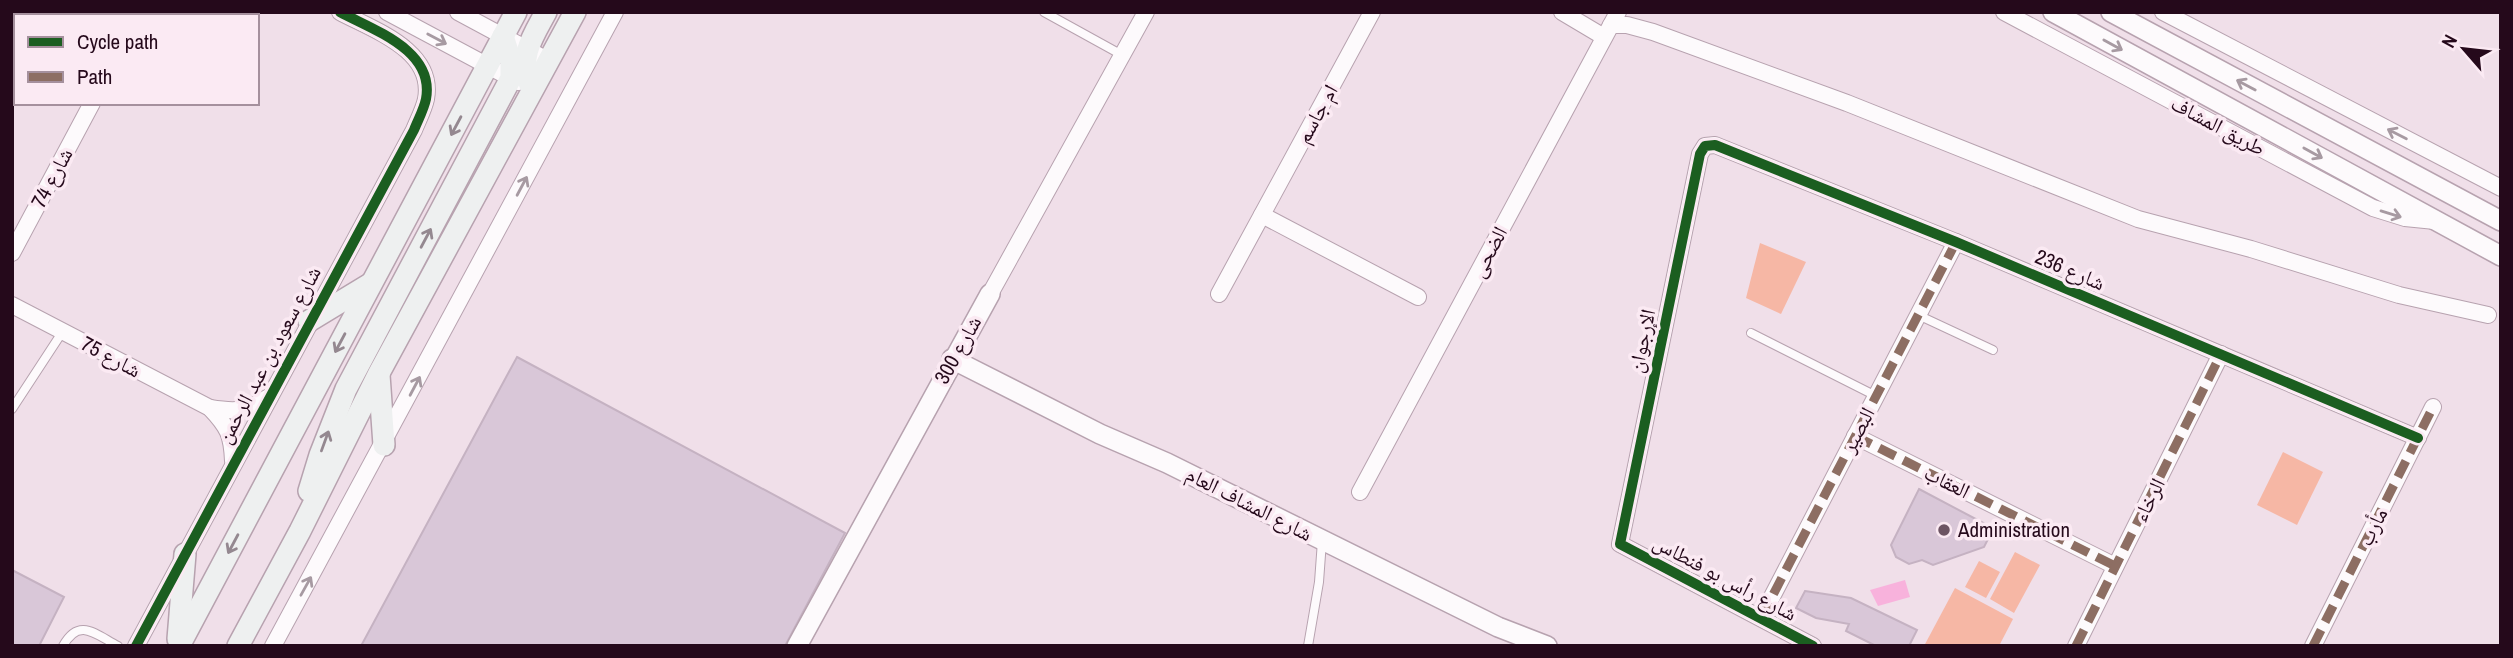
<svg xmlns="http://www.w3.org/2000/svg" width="2513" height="658" font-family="'Archivo Narrow','Noto Naskh Arabic',sans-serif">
<rect width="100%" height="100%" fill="#f0dfe9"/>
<g fill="#f6b7a5">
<path d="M1760,243L1806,262L1781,314L1746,298Z"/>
<path d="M2283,452L2323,472L2297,525L2257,505Z"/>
<path d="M2015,552L2040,565L2014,613L1990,599Z"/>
<path d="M1979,561L2000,572L1986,598L1965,587Z"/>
<path d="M1955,588L2013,619L1999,646H1924Z"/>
</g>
<path fill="#f8b2dc" d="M1905,580L1910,597L1878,606L1870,590Z"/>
<g fill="#d9c7d8" stroke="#c5b2c2" stroke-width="2">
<path d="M517,357L845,533L785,646H361Z"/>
<path d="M1919,489L1989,526L1990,535L1984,547L1933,565L1922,560L1909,564L1896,557L1891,545Z"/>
<path d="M12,570L64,597L39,646H12Z"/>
<path d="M1805,591L1851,598L1917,630L1909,646H1876L1846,631L1849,624L1816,618L1796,608Z"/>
</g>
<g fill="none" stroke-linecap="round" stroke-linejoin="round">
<defs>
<g id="service">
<path d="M1044,12L1122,55"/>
<path d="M1918,315L1993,350"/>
<path d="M1751,333L1876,396"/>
<path d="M12,409L63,331"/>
<path d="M63,646C79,617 95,634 118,646"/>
<path d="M1308,646L1319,582L1322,541"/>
</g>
<g id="minor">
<path d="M387,12L518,82"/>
<path d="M458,12L549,61"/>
<path d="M1562,12L1604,37"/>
<path d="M2004,12L2373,208L2405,218L2435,221"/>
<path d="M2163,12L2501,188"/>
<path d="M139,16L140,12"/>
<path d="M1611,25H1627L1653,32L1847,103L2138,219L2251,249L2399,295L2488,315"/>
<path d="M1262,215L1418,297"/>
<path d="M12,253L92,103"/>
<path d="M990,294L1146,12"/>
<path d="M1219,294L1372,12"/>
<path d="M12,305L210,408C228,427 232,435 233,461"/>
<path d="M210,408C235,412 245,412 267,398"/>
<path d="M1855,436L2115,566"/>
<path d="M1360,492L1618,12"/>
<path d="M1761,618L1956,242"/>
<path d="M136,646L414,130C418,120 424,109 426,99C435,50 373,30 340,12"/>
<path d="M273,646L615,12"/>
<path d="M1813,646L1620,544L1700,154L1705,146L1715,145L1956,242L2418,438"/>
<path d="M2076,646L2221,354"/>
<path d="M2313,646L2433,407"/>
</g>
<g id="tertiary">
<path d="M2053,12L2501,256"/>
<path d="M2111,12L2501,221"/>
<path d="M952,359L1100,434L1167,463L1498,627L1547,646"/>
<path d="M797,646L990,294"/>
</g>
<g id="secondary">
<path d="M530,85C518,57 533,36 546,12"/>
<path d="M309,321L370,284"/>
<path d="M379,375L384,445"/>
<path d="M309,491L320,455L346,389L511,78V61L503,36"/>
<path d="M178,639L185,554"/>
<path d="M179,646L516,12"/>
<path d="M238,646L300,531L379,373L575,12"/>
</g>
</defs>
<use href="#service" stroke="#b7a2af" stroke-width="10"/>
<use href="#minor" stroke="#b7a2af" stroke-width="18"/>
<use href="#tertiary" stroke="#b7a2af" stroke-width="22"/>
<use href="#secondary" stroke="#b7a2af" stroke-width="24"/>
<use href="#service" stroke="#fdfafc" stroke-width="8"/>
<use href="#minor" stroke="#fdfafc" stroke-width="16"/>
<use href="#tertiary" stroke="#fdfafc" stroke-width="19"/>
<use href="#secondary" stroke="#eef0f0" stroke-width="21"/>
<g stroke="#8d6e63" stroke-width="9" stroke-dasharray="18 9" stroke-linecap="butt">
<path d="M1855,436L2115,566"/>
<path d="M1761,618L1956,242"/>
<path d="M2076,646L2221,354"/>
<path d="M2313,646L2433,407"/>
</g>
<defs>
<g id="cycleway">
<path d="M136,646L414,130C418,120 424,109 426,99C435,50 373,30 340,12"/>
<path d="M1813,646L1620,544L1700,154L1705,146L1715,145L1956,242L2418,438"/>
</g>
</defs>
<use href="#cycleway" stroke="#fbeaf3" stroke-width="15"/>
<use href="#cycleway" stroke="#1b5e20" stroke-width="10"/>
</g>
<defs><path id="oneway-shaft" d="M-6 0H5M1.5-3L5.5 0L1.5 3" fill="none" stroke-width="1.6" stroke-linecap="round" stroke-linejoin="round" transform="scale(1.75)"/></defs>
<g stroke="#a79aa2">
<use href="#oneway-shaft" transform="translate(437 39) rotate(28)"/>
<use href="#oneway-shaft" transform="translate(2113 45) rotate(29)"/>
<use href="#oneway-shaft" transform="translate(2246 85) rotate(-152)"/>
<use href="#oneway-shaft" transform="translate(2397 134) rotate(-153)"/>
<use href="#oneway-shaft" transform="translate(2313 153) rotate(29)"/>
<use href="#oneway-shaft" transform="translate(522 186) rotate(-62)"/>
<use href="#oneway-shaft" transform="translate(2391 214) rotate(17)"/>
<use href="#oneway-shaft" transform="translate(415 386) rotate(-62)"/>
<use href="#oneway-shaft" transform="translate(306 586) rotate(-61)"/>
</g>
<g stroke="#948890">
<use href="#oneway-shaft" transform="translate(456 126) rotate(118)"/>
<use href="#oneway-shaft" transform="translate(426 238) rotate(-62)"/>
<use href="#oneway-shaft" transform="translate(340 343) rotate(118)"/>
<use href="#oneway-shaft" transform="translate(325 441) rotate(-70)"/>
<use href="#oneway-shaft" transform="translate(233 544) rotate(118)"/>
</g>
<circle fill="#6c5463" stroke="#fbeaf3" stroke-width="2.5" cx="1944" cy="530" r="7"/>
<g text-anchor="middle" stroke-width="7" stroke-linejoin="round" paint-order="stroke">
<g font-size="21" fill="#25091b" stroke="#fbeaf3">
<text transform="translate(1317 114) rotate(-61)" y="7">ام جاسم</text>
<text transform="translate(2218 126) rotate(28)" y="7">طريق المشاف</text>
<text transform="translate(52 178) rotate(-62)" y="7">شارع 74</text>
<text transform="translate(1489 252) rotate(-62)" y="7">الضحى</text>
<text transform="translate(2070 270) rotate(23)" y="7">شارع 236</text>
<text transform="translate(1642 341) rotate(-78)" y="7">الإرجوان</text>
<text transform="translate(958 350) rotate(-61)" y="7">شارع 300</text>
<text transform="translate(269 355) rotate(-62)" y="7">شارع سعود بن عبد الرحمن</text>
<text transform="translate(111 357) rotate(28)" y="7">شارع 75</text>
<text transform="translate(1858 430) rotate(-62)" y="7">البصير</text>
<text transform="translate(1947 482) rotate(27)" y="7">العقاب</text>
<text transform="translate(2149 500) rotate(-63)" y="7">الرخاء</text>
<text transform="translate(1249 504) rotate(27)" y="7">شارع المشاف العام</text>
<text transform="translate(2373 527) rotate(-63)" y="7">مأرب</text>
<text transform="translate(1725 578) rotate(28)" y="7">شارع رأس بو فنطاس</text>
</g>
<g font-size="21" fill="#25091b" stroke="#fbeaf3" text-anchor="start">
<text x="1958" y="537">Administration</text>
</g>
</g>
<rect width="2513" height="658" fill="none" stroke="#25091b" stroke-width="28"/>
<rect x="14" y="14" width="245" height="91" fill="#fbeaf3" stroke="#a5909d" stroke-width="2"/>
<rect x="28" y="37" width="35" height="10" fill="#1b5e20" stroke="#a5909d" stroke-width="2"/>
<text x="77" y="49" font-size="21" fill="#25091b">Cycle path</text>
<rect x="28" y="72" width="35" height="10" fill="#8d6e63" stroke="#a5909d" stroke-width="2"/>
<text x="77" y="84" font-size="21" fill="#25091b">Path</text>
<g transform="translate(2464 49) rotate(298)" stroke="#fbeaf3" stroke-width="5" paint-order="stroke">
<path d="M0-5L12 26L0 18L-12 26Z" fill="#25091b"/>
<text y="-10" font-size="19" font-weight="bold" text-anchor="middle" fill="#25091b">N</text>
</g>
</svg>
